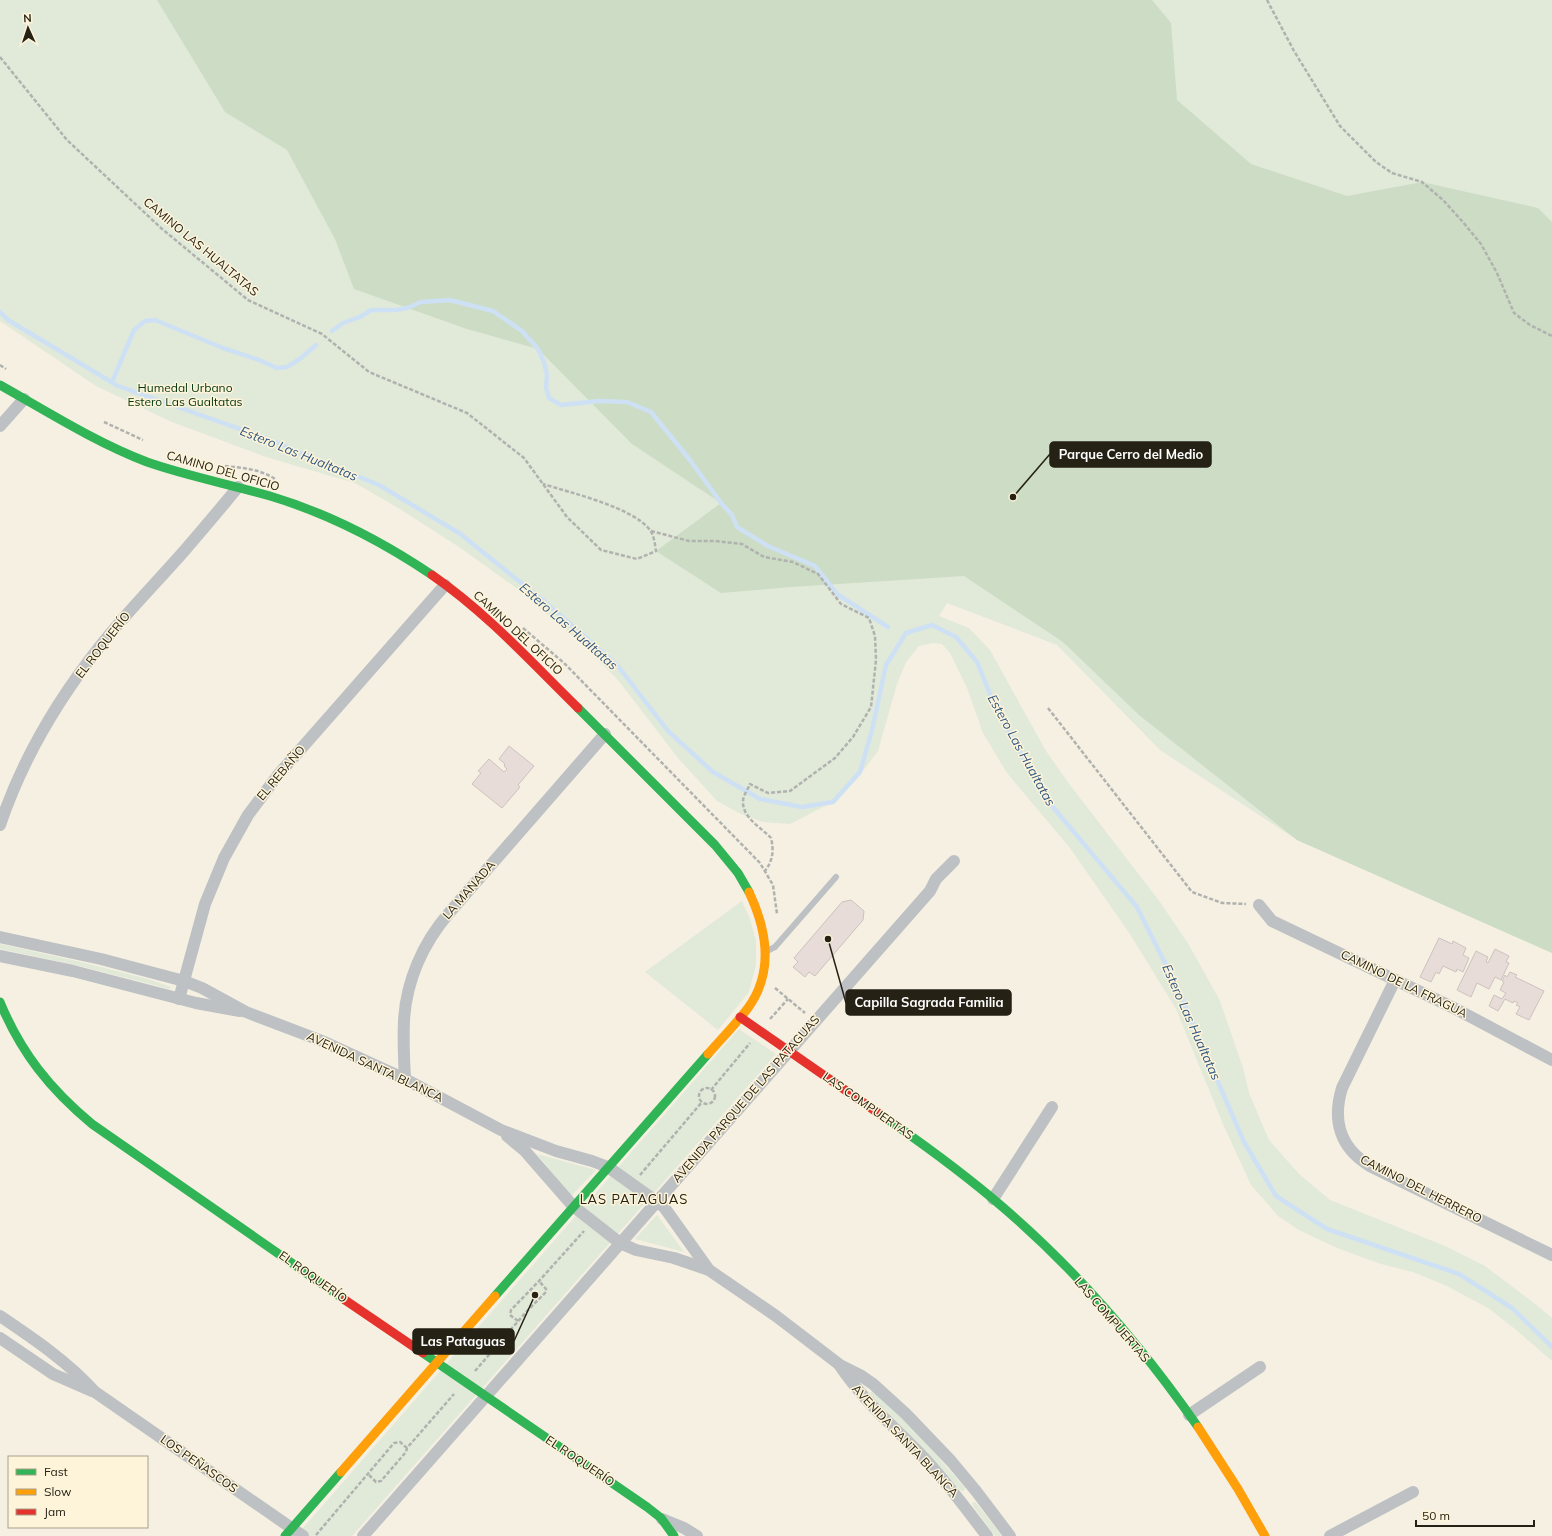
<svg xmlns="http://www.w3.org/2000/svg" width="1552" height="1536" font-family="Mulish,sans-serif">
<rect width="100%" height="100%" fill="#f6f0e2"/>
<g fill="#e1e9d8">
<path d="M0,0H1552V953L1297,840L1160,750L1057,645L947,603L939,616L969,628L990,650L1046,751L1070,785L1160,902L1189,945L1220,1001L1243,1068L1249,1093L1269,1140L1299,1174L1330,1200L1445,1246L1485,1266L1534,1303L1552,1318V1361L1515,1329L1488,1308L1447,1286L1413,1272L1381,1264L1337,1248L1299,1230L1278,1216L1251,1185L1223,1124L1176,1009L1130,934L1070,848L1007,773L983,733L967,688L950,653L942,644L933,643L919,646L906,662L897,684L878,751L856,780L831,803L790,824L763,822L741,814L717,801L678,758L618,680L581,643L515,587L462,549L400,509L355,483L266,457L172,422L96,386L0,321Z"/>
<path d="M742,901L750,919L756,941V965L749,992L718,1030L645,972Z"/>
<path d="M0,944L77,961L148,979L171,987L169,989L80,966L0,949Z"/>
<path d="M739,1029L776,1054L352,1536H296Z"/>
<path d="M537,1154L596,1170L571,1196Z"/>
<path d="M657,1215L684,1252L635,1239Z"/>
<path d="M870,1392H874C908,1420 936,1455 965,1488L964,1491H961L906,1431L871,1395Z"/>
<path d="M975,1502L977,1504L1002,1536H995L973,1506L972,1503Z"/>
</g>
<path fill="#cddcc4" d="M157,0H1152L1171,23L1177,100L1251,164L1347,196L1422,182L1538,208L1552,222V953L1297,840L1139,715L1063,642L964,576L791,587L721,593L656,551L721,503L632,444L538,349L467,329L354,289L335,239L287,150L225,112Z"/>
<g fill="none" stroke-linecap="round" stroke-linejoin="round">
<g stroke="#cee1f4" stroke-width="4.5">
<path d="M0,312L8,320L118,386L260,436L379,485L459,533L545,602L618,666L668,731L713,772L760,799L802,807L833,802L860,772L872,730L886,665L906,633L932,625L956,637L977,662L997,711L1047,800L1137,907L1177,987L1244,1142L1276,1196L1327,1229L1459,1274L1512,1308L1552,1347"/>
<path d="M332,331L343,323L360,317L371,310H395L407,308L421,302L450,300L493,311L522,331L538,349L544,362L547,375L546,387L549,398L561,405L599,401L627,402L651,412L690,460L721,503L732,515L737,527L768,546L815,566L837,594L888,627"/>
<path d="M112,382L134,330L145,321L155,320L223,348L259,360L277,368L287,367L301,358L316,345"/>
</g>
</g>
<g fill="#e7dcd8" stroke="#ccc2be">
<path d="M509,746L534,766L518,785L520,787L502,808L472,784L481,773L478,771L489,759L504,772L507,769L504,766L505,764L499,759Z"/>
<path d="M851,900L864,911L863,920L815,976L809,972L805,977L793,967L798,962L794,958L842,902Z"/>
<path d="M1439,938L1452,944L1453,941L1466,948L1463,955L1469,958L1463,972L1457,969L1456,972L1443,966L1439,974L1436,972L1431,982L1420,977Z"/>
<path d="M1495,949L1509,956L1506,962L1509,963L1501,980L1495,977L1489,989L1477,983L1471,997L1457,990L1476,951L1488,957L1486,962L1488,963Z"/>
<path d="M1510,972L1517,975L1515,977L1544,991L1529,1020L1516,1014L1520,1007L1516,1005L1518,1003L1514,1001L1513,1003L1505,999L1498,1011L1489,1006L1494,995L1502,999L1506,993L1500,990L1504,982L1502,981L1505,975L1507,977Z"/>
</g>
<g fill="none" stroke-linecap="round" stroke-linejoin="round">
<g stroke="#b0b2af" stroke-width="2.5" stroke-dasharray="4 2" stroke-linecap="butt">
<path d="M1267,0L1294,51L1340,126L1376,162L1392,173L1422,182L1443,200L1462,221L1481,244L1497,273L1514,313L1530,325L1552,336"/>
<path d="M0,57L67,140L161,228L248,300L322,334L369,372L467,413L524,458L567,517L601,550L637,559L656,551C655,545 654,535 650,530C632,507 571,493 543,484"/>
<path d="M0,365L6,369"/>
<path d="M104,422L143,440"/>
<path d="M225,466C243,468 260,469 275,479"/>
<path d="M651,531L689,541H715L742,544L764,557L793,562L818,574L841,604L869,618L875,636L876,660L871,707L853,737L835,758L790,791L768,793L750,784C748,789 743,796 743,801C742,818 762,828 771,838C774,851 773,860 765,871"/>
<path d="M523,628L564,663L760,863L773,885L777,914"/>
<path d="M1048,708L1192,892L1222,903L1246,904"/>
<path d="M775,988L805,1013"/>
<path d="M770,1019L788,999"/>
<circle cx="707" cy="1096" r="8"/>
<path d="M711,1090L750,1043"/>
<path d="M640,1175L702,1102"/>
<path d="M518,1321L510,1315L511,1310L539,1281L584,1231"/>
<path d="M475,1371L527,1311L546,1292V1289L539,1281"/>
<path d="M369,1475L376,1482L381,1481L406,1452L407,1448L454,1394"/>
<path d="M316,1535L394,1443L400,1442L407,1448"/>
</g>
<path stroke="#bdc1c3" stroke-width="6" d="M767,951L775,947L836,877"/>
<g stroke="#bdc1c3" stroke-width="12">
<path d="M0,426L24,399"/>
<path d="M0,825C22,760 58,699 101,645C127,612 157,582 185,550C203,529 221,508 238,487"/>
<path d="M1259,905L1272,921L1454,1008L1552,1060"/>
<path d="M0,937L101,959L184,981L202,988L246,1012L322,1041L405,1079L501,1130L556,1151L592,1161L608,1167L664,1207L709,1270"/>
<path d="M0,956L73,971L196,1003L240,1011"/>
<path d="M1395,980L1342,1088C1332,1121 1340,1148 1370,1166L1552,1255"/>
<path d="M179,999L205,904L224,858L248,815L278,775L445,585"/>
<path d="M405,1079C404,1060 403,1040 404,1021C406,981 423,943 449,913L605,734"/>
<path d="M507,1136L525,1151L573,1206L620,1243L636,1250L674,1258L709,1270L776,1316L840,1365L860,1375L873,1384L906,1414L951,1461L976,1491L1010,1536"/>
<path d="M993,1199L1052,1107"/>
<path d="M0,1316C34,1339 67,1361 95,1392L303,1536"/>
<path d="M0,1338L53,1374L92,1391"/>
<path d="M840,1366C865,1403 896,1428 926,1460C948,1484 967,1510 987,1536"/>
<path d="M1189,1415L1260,1367"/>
<path d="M662,1519L684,1528L697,1536"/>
<path d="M363,1536L930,891L936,879L954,861"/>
<path d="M1330,1536L1413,1492"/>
</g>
<g stroke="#30b455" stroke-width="9">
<path d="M0,385C48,412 95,442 147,462C187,476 229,484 270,496C327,513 383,542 432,575"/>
<path d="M578,708L715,845L738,873L749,892"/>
<path d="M0,1002C21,1053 50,1089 92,1124L345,1300"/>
<path d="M881,1115C919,1141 956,1168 992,1198C1071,1264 1139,1342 1198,1427"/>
<path d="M495,1296L708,1054"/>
<path d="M423,1353L647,1507L661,1518L674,1536"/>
<path d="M285,1536L341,1472"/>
</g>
<g stroke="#ff9f0a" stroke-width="9">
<path d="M708,1054C721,1039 736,1024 748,1008C774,972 767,930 749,892"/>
<path d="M1198,1427L1238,1489L1265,1536"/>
<path d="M341,1472L495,1296"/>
</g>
<g stroke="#e5322d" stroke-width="9">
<path d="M432,575C487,613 531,662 578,708"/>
<path d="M740,1017L881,1115"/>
<path d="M345,1300L423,1353"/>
</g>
</g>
<g text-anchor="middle" stroke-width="3" stroke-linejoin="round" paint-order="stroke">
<g font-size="12" fill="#252114" stroke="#fef4da">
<text transform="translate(201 247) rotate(40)" y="4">CAMINO LAS HUALTATAS</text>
<text transform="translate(223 471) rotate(16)" y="4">CAMINO DEL OFICIO</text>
<text transform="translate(518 633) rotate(43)" y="4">CAMINO DEL OFICIO</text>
<text transform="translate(103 645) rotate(-52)" y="4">EL ROQUERÍO</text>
<text transform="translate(281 773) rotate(-50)" y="4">EL REBAÑO</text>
<text transform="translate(469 890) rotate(-49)" y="4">LA MANADA</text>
<text transform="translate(1404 984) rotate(26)" y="4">CAMINO DE LA FRAGUA</text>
<text transform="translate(375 1067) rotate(25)" y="4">AVENIDA SANTA BLANCA</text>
<text transform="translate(746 1099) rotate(-49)" y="4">AVENIDA PARQUE DE LAS PATAGUAS</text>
<text transform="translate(868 1106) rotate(35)" y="4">LAS COMPUERTAS</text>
<text transform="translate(1421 1189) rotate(27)" y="4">CAMINO DEL HERRERO</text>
<text transform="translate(313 1277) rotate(35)" y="4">EL ROQUERÍO</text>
<text transform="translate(1112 1320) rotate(49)" y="4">LAS COMPUERTAS</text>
<text transform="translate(905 1441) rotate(47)" y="4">AVENIDA SANTA BLANCA</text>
<text transform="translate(580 1461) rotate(34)" y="4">EL ROQUERÍO</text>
<text transform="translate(199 1464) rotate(35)" y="4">LOS PEÑASCOS</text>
</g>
<g font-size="12" fill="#03360d" stroke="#fef4da">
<text x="185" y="392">Humedal Urbano<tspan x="185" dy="14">Estero Las Gualtatas</tspan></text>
</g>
<g font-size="13" font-style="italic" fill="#2e5782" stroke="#fef4da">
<text transform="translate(299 453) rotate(22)" y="5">Estero Las Hualtatas</text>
<text transform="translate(569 626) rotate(41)" y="5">Estero Las Hualtatas</text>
<text transform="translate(1022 750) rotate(61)" y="5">Estero Las Hualtatas</text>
<text transform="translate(1192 1022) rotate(66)" y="5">Estero Las Hualtatas</text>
</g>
<g font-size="13" letter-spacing="1" fill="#252114" stroke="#fef4da">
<text x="634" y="1204">LAS PATAGUAS</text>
</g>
</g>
<path fill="none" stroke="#252114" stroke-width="1.5" d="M1013 497L1050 454M828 939L846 1003M535 1295L514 1341"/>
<g fill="#252114" stroke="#fef4da" stroke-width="1.5">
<circle cx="1013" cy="497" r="4"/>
<circle cx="828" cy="939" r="4"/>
<circle cx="535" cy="1295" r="4"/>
</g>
<g fill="#252114" stroke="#252114" stroke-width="1.5">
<rect x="1050" y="442" width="161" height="25" rx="4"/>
<rect x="846" y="990" width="165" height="25" rx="4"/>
<rect x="413" y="1329" width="101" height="25" rx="4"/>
</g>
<g font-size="13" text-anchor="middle" font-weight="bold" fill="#fff">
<text x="1131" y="459">Parque Cerro del Medio</text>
<text x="929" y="1007">Capilla Sagrada Familia</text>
<text x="463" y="1346">Las Pataguas</text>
</g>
<rect x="8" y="1456" width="140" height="72" fill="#fef4da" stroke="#a7a08b"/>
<rect x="16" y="1469" width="20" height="6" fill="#30b455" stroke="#a7a08b"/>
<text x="44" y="1476" font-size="12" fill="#252114">Fast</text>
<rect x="16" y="1489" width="20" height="6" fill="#ff9f0a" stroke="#a7a08b"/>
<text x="44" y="1496" font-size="12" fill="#252114">Slow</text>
<rect x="16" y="1509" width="20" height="6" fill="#e5322d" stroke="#a7a08b"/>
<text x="44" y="1516" font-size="12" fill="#252114">Jam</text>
<g transform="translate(28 28) rotate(357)" stroke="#fef4da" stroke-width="3" paint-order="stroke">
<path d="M0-3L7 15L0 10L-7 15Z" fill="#252114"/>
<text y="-6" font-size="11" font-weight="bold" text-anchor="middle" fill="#252114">N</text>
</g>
<path d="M1416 1520v6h118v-6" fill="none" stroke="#252114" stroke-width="2"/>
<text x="1422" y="1520" font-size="12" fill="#252114" stroke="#fef4da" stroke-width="3" paint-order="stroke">50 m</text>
</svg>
